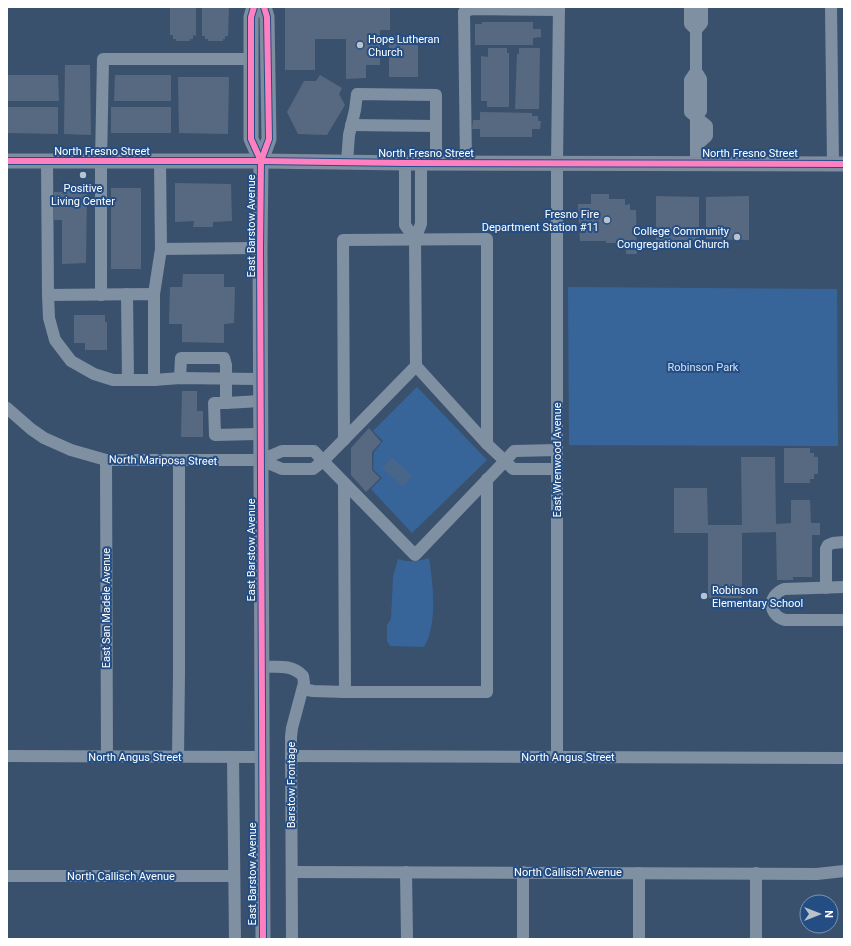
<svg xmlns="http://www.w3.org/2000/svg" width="851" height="946" font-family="Roboto,sans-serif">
<rect width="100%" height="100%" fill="#3a516d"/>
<g fill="#386599">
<path d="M568,287L837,289L838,446L569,445Z"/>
<path d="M417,387L487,460L412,533L371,489L382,478L373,469L374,452L383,441L373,431Z"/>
<path d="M429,558C433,585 438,623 424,647L390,646L387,641V625L391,619L393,577L398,559C408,563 419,561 429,558Z"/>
</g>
<path fill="#48658a" d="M392,457L412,476L403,487L382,468Z"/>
<g fill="#576980">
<path d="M170,7H196V36L193,35V39H190V41H176V39H173V35H170Z"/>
<path d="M202,7H229L228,36H225V39H223V41H208V39H205V36H202Z"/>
<path d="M285,7H390V30H380V65H366V78L346,79V39H315V70H285Z"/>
<path d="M482,22H533V29H541V37L533,38V45H475V24H482Z"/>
<rect x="389" y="36" width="29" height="41"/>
<path d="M488,48H507V53H509V107H487V101H481V56L488,57Z"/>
<path d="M519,48H540L539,109H515L517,54H519Z"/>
<path d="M65,65H90L91,135L64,134Z"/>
<path d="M7,75H58L59,101H7Z"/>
<path d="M115,75H171V101H114Z"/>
<path d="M320,75L342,88L339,94L345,105L327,135L298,134L287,112L304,81H316Z"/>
<path d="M178,77H229L228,134L179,133Z"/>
<path d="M7,107H58V134L7,133Z"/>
<rect x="111" y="107" width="60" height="26"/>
<path d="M480,112L532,113V116H538V121H541L540,129H532V137H480V129H472L473,120H480Z"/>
<path d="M175,183L231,184L232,221L213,222V227H193L194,221L175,222Z"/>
<path d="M63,186H87L86,263L62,264V220H54V192H62Z"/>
<rect x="111" y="188" width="30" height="81"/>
<path d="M591,194H609V199H625V205L630,204V210H636L637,254H626V243H606V241H580L578,204H591Z"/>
<path d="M656,196L699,197V240H656Z"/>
<path d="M749,196V240L706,239V197Z"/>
<path d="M183,274H224V287H235L234,323L224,324V343L182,342V324H169L170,287H182Z"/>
<path d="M74,315H105V322H107V350H85V343H74Z"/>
<path d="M182,391H197V411H203V437H181Z"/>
<path d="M369,428L381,442L372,452V470L380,478L366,492L351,475V448Z"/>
<path d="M784,448H810V453H814V457H818V474H814V479H810V483H784Z"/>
<path d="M741,457H775L776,524L791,523V500H810L811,523H820V535H812V577H793V580H777L776,532L742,533V598H708V533H674V488H707L708,525H742Z"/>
</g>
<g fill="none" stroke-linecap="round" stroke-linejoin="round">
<g stroke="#8090a3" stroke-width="12">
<path d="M690,7V24L696,30V71L701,79V111L696,117V163"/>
<path d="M831,7L833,163"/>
<path d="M696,30L702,23V7"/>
<path d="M696,71L690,80V112L707,126V136L696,146"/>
<path d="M351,125L436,126"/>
<path d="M47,161L48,295L49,318L55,340L71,361L94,374L113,380H154V294L48,295"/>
<path d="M347,162L349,135L355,110L357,94L436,95V163"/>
<path d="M405,163V225L415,239"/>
<path d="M466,163L464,12L472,9L559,10"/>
<path d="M161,249L260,248"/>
<path d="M127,294L128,380"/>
<path d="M154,294L161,249L160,161"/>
<path d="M101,295V161L103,59H251"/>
<path d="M416,366L487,444L505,461L415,555L323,461Z"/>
<path d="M416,366L415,239L421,224V163"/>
<path d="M180,378L181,358H224L226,365V403L261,401"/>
<path d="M154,380L180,378L261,379"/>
<path d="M226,403H214L215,435L261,434"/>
<path d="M7,408L31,429L44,438L71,450L106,460H261L282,451H314L323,461L313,469H282L261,460"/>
<path d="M344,440L343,240L487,239V444"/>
<path d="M557,450L514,451L505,461L513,469H557"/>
<path d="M106,460L107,757"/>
<path d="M344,484L345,692H487V479"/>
<path d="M844,587L784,589C767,596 768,615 785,620H844"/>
<path d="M826,588V549L828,545L833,543L844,542"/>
<path d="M262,667C277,667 292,664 303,676L304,683L292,728L291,737L292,939"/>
<path d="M303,689L313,691L345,692"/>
<path d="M7,756L262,757"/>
<path d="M291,756L844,758"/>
<path d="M178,757L179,673V461"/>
<path d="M233,757L235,939"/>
<path d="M557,757V163L559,7"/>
<path d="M292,872L817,874L844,871"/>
<path d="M406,872L407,939"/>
<path d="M523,872V939"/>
<path d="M639,873V939"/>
<path d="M756,873V939"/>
<path d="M7,876H234"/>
</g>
<g stroke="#7e8da0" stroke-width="15">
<path d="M254,7L251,17V139L261,161"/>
<path d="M7,161H261L405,163L844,164"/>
<path d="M263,939L260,248L261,161L269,139L267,17L264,7"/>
</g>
<defs>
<g id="cycleway">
<path d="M254,7L251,17V139L261,161"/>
<path d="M7,161H261L405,163L844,164"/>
<path d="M263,939L260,248L261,161L269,139L267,17L264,7"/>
</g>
</defs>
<use href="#cycleway" stroke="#244e83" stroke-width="8"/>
<use href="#cycleway" stroke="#ff80c0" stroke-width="6"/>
</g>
<g fill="#bac2cc" stroke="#244e83" stroke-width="1.5">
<circle cx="360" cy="45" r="4"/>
<circle cx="83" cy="175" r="4"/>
<circle cx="607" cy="220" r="4"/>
<circle cx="737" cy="237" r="4"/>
<circle cx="704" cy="596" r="4"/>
</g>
<g text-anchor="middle" stroke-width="4" stroke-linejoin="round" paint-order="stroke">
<g font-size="11" fill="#fff" stroke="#244e83" text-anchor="start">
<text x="368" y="43">Hope Lutheran<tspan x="368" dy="13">Church</tspan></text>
<text x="83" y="192" text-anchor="middle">Positive<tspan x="83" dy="13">Living Center</tspan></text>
<text x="599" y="218" text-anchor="end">Fresno Fire<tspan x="599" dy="13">Department Station #11</tspan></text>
<text x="729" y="235" text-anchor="end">College Community<tspan x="729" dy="13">Congregational Church</tspan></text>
<text x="712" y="594">Robinson<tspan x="712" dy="13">Elementary School</tspan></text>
</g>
<g font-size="11" fill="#fff" stroke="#244e83">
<text x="102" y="155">North Fresno Street</text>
<text x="426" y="157">North Fresno Street</text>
<text x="750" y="157">North Fresno Street</text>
<text transform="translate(251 226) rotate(-90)" y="4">East Barstow Avenue</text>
<text transform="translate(163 460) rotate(1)" y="4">North Mariposa Street</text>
<text transform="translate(557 460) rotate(-90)" y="4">East Wrenwood Avenue</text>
<text transform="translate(251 550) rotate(-90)" y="4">East Barstow Avenue</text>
<text transform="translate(106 608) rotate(-90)" y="4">East San Madele Avenue</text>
<text x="135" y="761">North Angus Street</text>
<text x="568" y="761">North Angus Street</text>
<text transform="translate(291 785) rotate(-90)" y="4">Barstow Frontage</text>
<text x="568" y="876">North Callisch Avenue</text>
<text transform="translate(252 874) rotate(-90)" y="4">East Barstow Avenue</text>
<text x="121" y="880">North Callisch Avenue</text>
</g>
<g font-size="11" fill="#d0e1f6" stroke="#244e83">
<text x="703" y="371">Robinson Park</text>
</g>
</g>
<rect width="851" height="946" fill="none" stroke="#ffffff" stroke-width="16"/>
<g transform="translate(819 914) rotate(90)"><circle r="19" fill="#244e83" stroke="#7c95b5"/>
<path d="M0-3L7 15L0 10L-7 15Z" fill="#bac2cc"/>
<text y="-6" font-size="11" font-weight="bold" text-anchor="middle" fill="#ffffff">N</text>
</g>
</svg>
